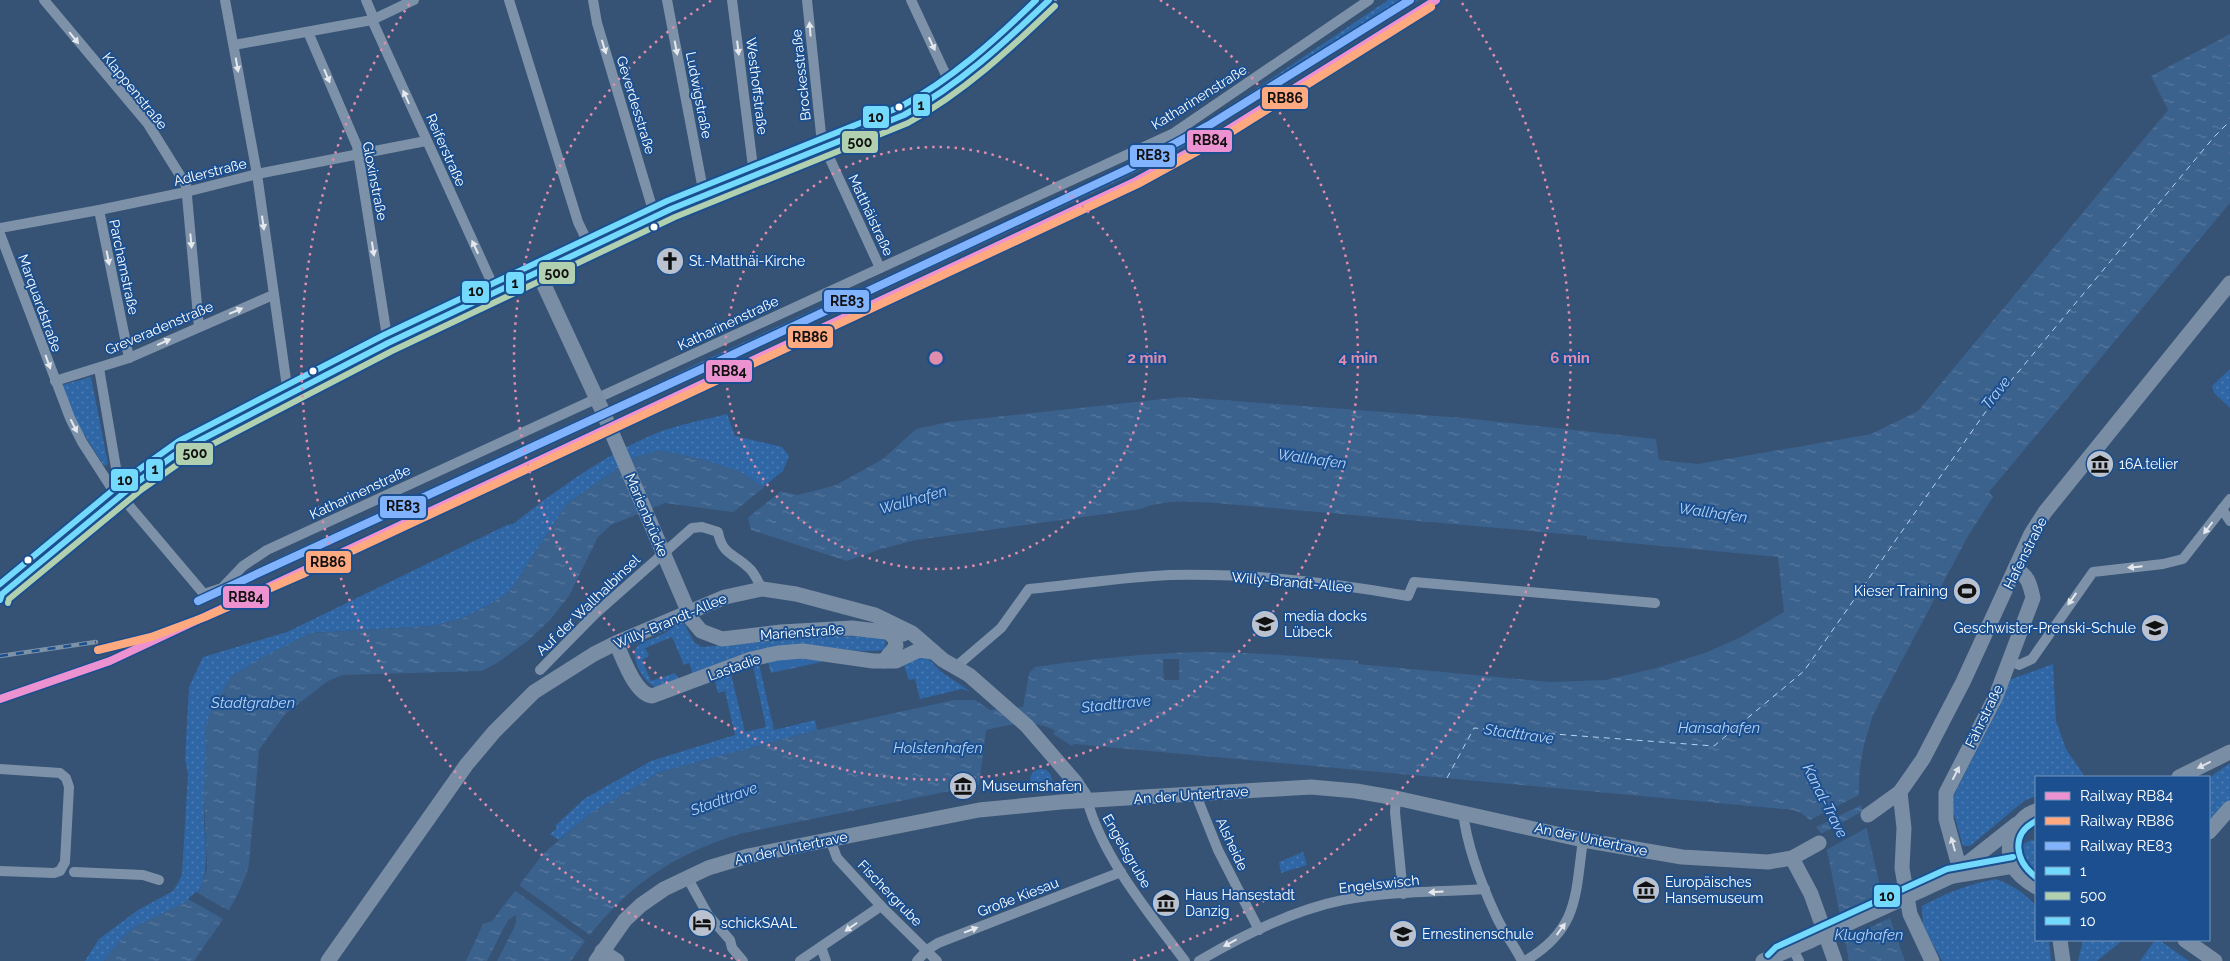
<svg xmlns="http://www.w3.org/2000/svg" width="2230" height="961" font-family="Raleway,sans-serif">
<defs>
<pattern id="green-dots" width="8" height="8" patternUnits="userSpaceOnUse" patternTransform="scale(1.25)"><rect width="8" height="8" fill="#2f66a5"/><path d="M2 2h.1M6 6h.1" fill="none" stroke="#4e7db2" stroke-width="1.8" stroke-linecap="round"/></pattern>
<pattern id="forest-crowns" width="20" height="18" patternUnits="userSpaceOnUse" patternTransform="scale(1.25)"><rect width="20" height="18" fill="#2f66a5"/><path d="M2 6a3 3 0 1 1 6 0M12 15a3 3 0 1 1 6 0" fill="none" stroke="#4e7db2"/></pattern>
<pattern id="water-ripples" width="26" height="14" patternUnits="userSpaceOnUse" patternTransform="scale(1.25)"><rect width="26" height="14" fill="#3b618d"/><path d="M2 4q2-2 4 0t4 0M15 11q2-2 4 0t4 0" fill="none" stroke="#58799e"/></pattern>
</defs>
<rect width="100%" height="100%" fill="#365274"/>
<g fill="url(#green-dots)" fill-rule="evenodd">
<path d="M1388,0H1419L1178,150L1120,180L625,410L611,406L701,362L1177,142Z"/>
<path d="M2230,369V408L2214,393L2212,386Z"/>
<path d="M91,377L108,464L104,466L77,423L62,385Z"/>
<path d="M593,413V425L233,590L249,576L278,558Z"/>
<path d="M727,414L735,436L782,447L789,456L783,471L763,487L739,471L634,457L567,504L510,591L491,604L463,618L432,626L310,633L258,660L231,677C223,716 210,757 205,796C200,831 215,865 196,897L136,927L124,936L104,961H85L99,939L138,910L173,891L179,881L182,874L188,774L185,759L189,687L203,657L287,632L507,525L513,524C558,489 601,457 654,434C676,425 703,420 727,414Z"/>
<path d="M683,621L694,642L702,647L818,637L864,636L881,638L886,641L884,650C860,654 830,646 805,645L655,687C646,682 642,676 638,667C627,642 645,643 663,634C670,630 676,625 683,621ZM672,637L684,665L689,663L693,674L679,679L675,673L651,681L642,660L649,656L645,648Z"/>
<path d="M917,657L928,658L940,671L971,692L962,689L920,699L915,679L909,680L904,666Z"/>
<path d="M759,664L774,730L815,720L817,730L660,772L590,814L559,840L550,834L557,828L555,826L584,799L651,761L735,735L725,691L718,693L715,681L731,674L745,732L766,727L753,666Z"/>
<path d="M2053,664L2056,721L2066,749L2085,777H2036V796L2024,801L1970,846H1963L1953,811L1954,795L1998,709L2009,680Z"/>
<path d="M2230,763V801L2209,825V778Z"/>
<circle cx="1041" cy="780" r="11"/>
<path d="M2032,840L2036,841V876C2025,867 2011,846 2032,840Z"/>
<path d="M1303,852L1307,865L1281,873L1279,862Z"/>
<path d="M1996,879C2012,885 2025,893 2036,906V940H2049L2051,961H1942L1923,926L1922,906C1946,893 1969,884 1996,879Z"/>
<path d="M2083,940H2123L2097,961H2078Z"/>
<path d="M2155,940H2159L2189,961H2140Z"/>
</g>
<path fill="url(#forest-crowns)" d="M822,657L821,662L771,673L768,662L790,658Z"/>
<path fill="url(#water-ripples)" d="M2230,34V203L1989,492L1993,497L1968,536L1873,715C1864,741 1858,767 1859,795L1882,895L1905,961H1849L1828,855L1821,833L1812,822L1801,813L1793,810L1074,744L1072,746L1053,734L1055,731C1034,718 1009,725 986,730L979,785L739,834C661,859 617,894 571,961H497L516,924V915L508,920L487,961H466L483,924L492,921L543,854L590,814L660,772L817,730L954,700H975L990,710L1023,707L1029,673L1035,667C1091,659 1146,653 1202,652C1254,652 1306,657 1358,661V664L1550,682L1606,680L1656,668L1705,653L1741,637L1784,612L1778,557L1587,539V536L1216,503C1192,502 1163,499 1141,509L916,540L881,549L847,561L751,530L747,514L665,503L611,525L598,537L569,596L550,620L529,640L497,663L482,671L343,675L328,681L285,714L259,750L249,865C239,902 215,930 194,961H104L124,936L136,926L196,897L200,890L207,868L204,797L206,726L211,709L231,677L258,660L310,633L432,626L463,618L491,604L510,591L567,504L634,457L660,450L702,459L739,471L765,488L798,495L836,485L883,459L916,429L948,422L1182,397L1464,418L1656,439L1659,460L1698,464L1871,434L1918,411L2168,110L2151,76Z"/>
<g fill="#365274">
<path d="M766,486L778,488L780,492L746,519L745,516L731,514Z"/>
<path d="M1163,659H1179V680H1164Z"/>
<path d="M1859,795L1863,804L1814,828L1808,821Z"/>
<path d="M1865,810L1868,827L1824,851L1819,835Z"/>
<path d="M517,884L591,936L587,942L513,889Z"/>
<path d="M196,892L231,912L225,920L188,899Z"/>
<path d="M1885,893L1892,917L1842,940L1837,915Z"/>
</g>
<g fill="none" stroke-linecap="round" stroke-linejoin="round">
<path stroke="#b5d3f5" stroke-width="1" stroke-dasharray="6 5" stroke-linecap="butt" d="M1447,778L1474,728L1714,746L1804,671L1989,407L2214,137L2230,121"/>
<g stroke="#7d92a8" stroke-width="10">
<path d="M44,0L148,124L186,185L199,327"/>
<path d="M225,0L257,174L288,394"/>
<path d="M366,0L374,19"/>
<path d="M509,0L578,222L590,247"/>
<path d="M593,0L597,23L655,217"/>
<path d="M667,0L704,195"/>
<path d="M732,0L754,175"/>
<path d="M807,0L821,134L830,159L880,268"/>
<path d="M911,0L952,88"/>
<path d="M372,20L496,292"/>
<path d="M308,32L357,146L388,343"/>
<path d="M234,45L372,20L414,0"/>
<path d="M99,210L129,358"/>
<path d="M0,228L99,210L186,192L257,174L426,141"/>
<path d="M0,234L70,418L82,442L118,498"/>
<path d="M99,368L116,468L130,488"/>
<path d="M55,381L129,358L273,295"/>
<path d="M121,496L204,594L222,588L243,566L267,550L1174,133L1369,0"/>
<path d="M2222,509L2230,521"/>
<path d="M2010,660L2019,665L2032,659L2093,572L2163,564L2183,559L2230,499"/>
<path d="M957,669L959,664L1001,628L1029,589C1076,585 1123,577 1169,575C1249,573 1330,582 1408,596L1414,582L1655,603"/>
<path d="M540,670L595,614L692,528L702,527L718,532C722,555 735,554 749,568C755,573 758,582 762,589"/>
<path d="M0,769L60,773L66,778L69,787L65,862L60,871L54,873L0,871"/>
<path d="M1196,795L1218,850L1259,930"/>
<path d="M1396,798L1395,812L1403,894"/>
<path d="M1087,800C1103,858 1149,913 1185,961"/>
<path d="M1463,812C1467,847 1482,886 1497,918C1504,933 1515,946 1522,961"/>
<path d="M830,839L837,858L881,906L937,961"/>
<path d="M74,872L143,875L159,880"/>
<path d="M687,877L708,915L730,940L732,948L743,961"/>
<path d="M821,947L826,961"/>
<path d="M1793,949L1799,961"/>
<path d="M800,961L881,906"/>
<path d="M917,961L927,950L938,943L1121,872"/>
<path d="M1199,961C1243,935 1293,910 1343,900C1390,891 1438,892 1485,889"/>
<path d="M1525,961C1579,929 1575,896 1583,840"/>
</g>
<g stroke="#798da4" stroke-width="15">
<path d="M538,272L602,410"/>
<path d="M692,620L701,631L722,639L781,632L852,628L903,634"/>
<path d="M616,643C623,658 635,694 652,696L751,659L778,653L803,651L873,661H896L919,650L934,652"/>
<path d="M884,661L896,646L895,639L888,631"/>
<path d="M2179,777L2230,752"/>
<path d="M1900,792L1904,828L1902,868L1910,914L1932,961"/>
<path d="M2036,811C2016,817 2003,846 2013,866C2018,875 2028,882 2036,887"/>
<path d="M1868,815L1900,792L1923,759L1963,682L2031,534L2045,512L2230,283"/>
<path d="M2209,832L2230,808"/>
<path d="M1792,858L1811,894L1835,961"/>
<path d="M1964,866L1957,859L1946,819V793L1996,696L2033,598C2030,584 2028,575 2015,569"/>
<path d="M1953,876L2014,866"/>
<path d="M1922,890L1950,877L2017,824"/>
<path d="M2060,940L2063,961"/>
<path d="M2185,940L2215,961"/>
<path d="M602,951L617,961"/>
<path d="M328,961L467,764L494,732L534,692L594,654L616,643L725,597L762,589L796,594L875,615L912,633L943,660L969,675L1027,726L1076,783L1087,800"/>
<path d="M596,961L625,920L641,905L664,889L708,868L748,856L979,810L1061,802L1311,787L1356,791L1396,798L1583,840L1682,857L1768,862L1792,858L1819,843"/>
<path d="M1763,961L1810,941"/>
</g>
<path stroke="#7d8ea7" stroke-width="16" d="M0,595L160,465L183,449L388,343L671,209L904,115C961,87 1004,43 1049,0"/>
<defs>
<path id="rail" d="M0,656L96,642"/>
</defs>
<use href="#rail" stroke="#7e92a7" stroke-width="4.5"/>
<use href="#rail" stroke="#1b4f8f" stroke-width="2.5" stroke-dasharray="8" stroke-linecap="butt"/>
<g stroke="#798da4" stroke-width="15">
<path d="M602,410L692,620"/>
<path d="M1810,941L1922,890"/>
</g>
<defs>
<path id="bus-1" d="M0,600L2,594L136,483L183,449L388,343L671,209L904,115C959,85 1004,43 1049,0"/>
<path id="bus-2" d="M8,603L9,599L141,490L188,457L392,351L675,217L908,123C964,92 1009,50 1055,6"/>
<g id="bus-3">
<path d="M0,584L130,476L179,441L384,335L667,201L900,107C952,79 994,41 1036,0"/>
<path d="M2036,821C2010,834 2015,861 2036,877"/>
<path d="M1768,955L1776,947L1947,869L2013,857"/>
</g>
</defs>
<use href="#bus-1" stroke="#1b4f8f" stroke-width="10"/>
<use href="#bus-2" stroke="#1b4f8f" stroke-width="10"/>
<use href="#bus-3" stroke="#1b4f8f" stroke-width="10"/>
<use href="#bus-1" stroke="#73dafd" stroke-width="6"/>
<use href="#bus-2" stroke="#b1d0af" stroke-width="6"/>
<use href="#bus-3" stroke="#73dafd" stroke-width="6"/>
<defs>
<path id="rail-1" d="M0,699L110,661L1136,181L1218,136L1436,0"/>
<path id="rail-2" d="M98,650L151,637L205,617L305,573L1138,184L1220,139L1431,7"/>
<path id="rail-3" d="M198,601L717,362L1130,168L1211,124L1410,0"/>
</defs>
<use href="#rail-1" stroke="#1b4f8f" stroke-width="11"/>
<use href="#rail-2" stroke="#1b4f8f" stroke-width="11"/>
<use href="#rail-3" stroke="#1b4f8f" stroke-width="11"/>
<use href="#rail-1" stroke="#ed92d1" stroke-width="8"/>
<use href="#rail-2" stroke="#ffa980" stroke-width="8"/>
<use href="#rail-3" stroke="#81b2fe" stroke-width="8"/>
</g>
<defs><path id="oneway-solid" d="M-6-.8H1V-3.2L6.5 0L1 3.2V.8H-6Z" transform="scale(1.25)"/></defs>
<g fill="#e5e9ee">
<use href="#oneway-solid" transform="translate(810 29) rotate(-95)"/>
<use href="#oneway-solid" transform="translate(74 38) rotate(51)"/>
<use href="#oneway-solid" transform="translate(932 44) rotate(65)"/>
<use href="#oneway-solid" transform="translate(604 47) rotate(73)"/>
<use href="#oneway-solid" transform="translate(676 48) rotate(79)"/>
<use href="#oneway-solid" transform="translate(738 48) rotate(83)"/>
<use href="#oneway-solid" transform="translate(237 65) rotate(80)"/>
<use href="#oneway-solid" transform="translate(327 76) rotate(67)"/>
<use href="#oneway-solid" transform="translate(406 97) rotate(-114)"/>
<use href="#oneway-solid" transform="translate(263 223) rotate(82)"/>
<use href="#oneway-solid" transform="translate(191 241) rotate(85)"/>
<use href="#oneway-solid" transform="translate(475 247) rotate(-115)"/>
<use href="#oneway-solid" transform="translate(373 249) rotate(81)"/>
<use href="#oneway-solid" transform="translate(108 258) rotate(79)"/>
<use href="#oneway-solid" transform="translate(236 311) rotate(-23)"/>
<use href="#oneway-solid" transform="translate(164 342) rotate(-24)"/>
<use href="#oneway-solid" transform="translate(48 362) rotate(70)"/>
<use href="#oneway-solid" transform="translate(74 426) rotate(63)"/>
<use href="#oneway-solid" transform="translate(2208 528) rotate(127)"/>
<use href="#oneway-solid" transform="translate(2135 567) rotate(174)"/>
<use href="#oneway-solid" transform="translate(2072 599) rotate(125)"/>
<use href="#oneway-solid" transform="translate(1436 892) rotate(176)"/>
<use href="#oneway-solid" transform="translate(851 927) rotate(145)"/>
<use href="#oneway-solid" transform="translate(1561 929) rotate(-54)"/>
<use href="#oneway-solid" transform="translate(971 930) rotate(-21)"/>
<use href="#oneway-solid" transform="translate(1230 943) rotate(152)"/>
</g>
<g fill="#dee2e8">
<use href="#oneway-solid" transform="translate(2204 765) rotate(154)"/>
<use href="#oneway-solid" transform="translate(1956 773) rotate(-63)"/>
<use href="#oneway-solid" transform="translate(1953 844) rotate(-106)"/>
</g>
<g fill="none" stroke="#e08cad" stroke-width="2.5" stroke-dasharray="2.5 5">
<circle cx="936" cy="358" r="211"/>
<path d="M1160 0A422 422 0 1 1 712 0"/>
<path d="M740 961A634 634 0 0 1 410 3M1462 3A634 634 0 0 1 1132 961"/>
</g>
<defs>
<symbol id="church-disc" viewBox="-11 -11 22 22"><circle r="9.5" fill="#b9c2ce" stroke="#1b4f8f"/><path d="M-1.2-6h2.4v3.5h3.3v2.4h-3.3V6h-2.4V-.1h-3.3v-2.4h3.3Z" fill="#111"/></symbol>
<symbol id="museum-disc" viewBox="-11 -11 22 22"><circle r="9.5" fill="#b9c2ce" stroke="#1b4f8f"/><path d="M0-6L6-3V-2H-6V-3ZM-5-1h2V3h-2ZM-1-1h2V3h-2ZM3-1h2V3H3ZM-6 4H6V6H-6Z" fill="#111"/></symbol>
<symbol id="stadium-disc" viewBox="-11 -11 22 22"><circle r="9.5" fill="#b9c2ce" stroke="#1b4f8f"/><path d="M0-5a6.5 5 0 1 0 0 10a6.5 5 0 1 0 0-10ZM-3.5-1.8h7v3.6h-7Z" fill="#111"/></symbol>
<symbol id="university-disc" viewBox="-11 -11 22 22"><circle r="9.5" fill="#b9c2ce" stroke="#1b4f8f"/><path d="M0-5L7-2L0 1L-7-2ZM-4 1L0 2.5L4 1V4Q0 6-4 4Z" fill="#111"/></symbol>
<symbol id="school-disc" viewBox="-11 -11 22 22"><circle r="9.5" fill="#b9c2ce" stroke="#1b4f8f"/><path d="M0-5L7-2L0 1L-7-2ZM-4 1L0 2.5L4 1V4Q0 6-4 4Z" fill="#111"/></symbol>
<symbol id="hotel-disc" viewBox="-11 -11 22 22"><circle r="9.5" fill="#b9c2ce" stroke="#1b4f8f"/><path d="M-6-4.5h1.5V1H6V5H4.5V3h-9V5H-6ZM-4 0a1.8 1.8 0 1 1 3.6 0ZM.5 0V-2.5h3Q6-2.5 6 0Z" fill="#111"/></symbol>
</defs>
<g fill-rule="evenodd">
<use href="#church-disc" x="654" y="245" width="32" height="32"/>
<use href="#museum-disc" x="2084" y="448" width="32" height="32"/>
<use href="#stadium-disc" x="1951" y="575" width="32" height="32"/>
<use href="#university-disc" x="1249" y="608" width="32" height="32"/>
<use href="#school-disc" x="2139" y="612" width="32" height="32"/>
<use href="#museum-disc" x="947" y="770" width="32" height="32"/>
<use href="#museum-disc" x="1630" y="874" width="32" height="32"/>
<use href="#museum-disc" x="1150" y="887" width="32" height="32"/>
<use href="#hotel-disc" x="686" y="907" width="32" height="32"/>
<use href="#school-disc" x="1387" y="918" width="32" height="32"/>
</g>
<g fill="#fff" stroke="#1b4f8f" stroke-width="2">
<circle cx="899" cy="107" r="4.5"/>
<circle cx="654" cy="227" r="4.5"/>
<circle cx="313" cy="371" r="4.5"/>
<circle cx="28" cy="560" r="4.5"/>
</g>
<g text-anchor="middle" stroke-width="4" stroke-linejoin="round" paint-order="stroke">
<g font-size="14" fill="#fff" stroke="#1b4f8f">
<text transform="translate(801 75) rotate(-96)" y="5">Brockesstraße</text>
<text transform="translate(757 86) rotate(83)" y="5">Westhoffstraße</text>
<text transform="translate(135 91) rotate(51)" y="5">Klappenstraße</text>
<text transform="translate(699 95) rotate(79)" y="5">Ludwigstraße</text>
<text transform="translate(1199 97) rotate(-32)" y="5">Katharinenstraße</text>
<text transform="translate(636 105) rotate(73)" y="5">Geverdesstraße</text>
<text transform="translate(446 150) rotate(66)" y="5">Reiferstraße</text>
<text transform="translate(210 172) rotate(-14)" y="5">Adlerstraße</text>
<text transform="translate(375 181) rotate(79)" y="5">Gloxinstraße</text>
<text transform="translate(871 215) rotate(65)" y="5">Matthäistraße</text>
<text transform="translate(124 267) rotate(78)" y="5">Parchamstraße</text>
<text transform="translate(40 303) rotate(70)" y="5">Marquardstraße</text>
<text transform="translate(728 323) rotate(-25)" y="5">Katharinenstraße</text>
<text transform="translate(159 328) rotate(-23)" y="5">Greveradenstraße</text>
<text transform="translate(360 492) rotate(-25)" y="5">Katharinenstraße</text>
<text transform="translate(647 515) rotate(67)" y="5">Marienbrücke</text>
<text transform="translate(2025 553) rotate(-63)" y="5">Hafenstraße</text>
<text transform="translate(1292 582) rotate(5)" y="5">Willy-Brandt-Allee</text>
<text transform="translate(588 605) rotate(-44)" y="5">Auf der Wallhalbinsel</text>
<text transform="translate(670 621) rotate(-23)" y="5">Willy-Brandt-Allee</text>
<text transform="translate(802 632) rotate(-4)" y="5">Marienstraße</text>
<text transform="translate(734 667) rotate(-20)" y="5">Lastadie</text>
<text transform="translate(1984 716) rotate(-64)" y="5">Fährstraße</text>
<text transform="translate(1191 795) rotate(-4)" y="5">An der Untertrave</text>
<text transform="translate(1591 839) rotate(12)" y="5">An der Untertrave</text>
<text transform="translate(1232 844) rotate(65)" y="5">Alsheide</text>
<text transform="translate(791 848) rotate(-12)" y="5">An der Untertrave</text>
<text transform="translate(1127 851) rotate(60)" y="5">Engelsgrube</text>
<text transform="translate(1379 884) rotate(-6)" y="5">Engelswisch</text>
<text transform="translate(890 893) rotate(46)" y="5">Fischergrube</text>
<text transform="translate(1018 897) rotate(-21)" y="5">Große Kiesau</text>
</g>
<g font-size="14" fill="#fff" stroke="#1b4f8f" text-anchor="start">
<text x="689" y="266">St.-Matthäi-Kirche</text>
<text x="2119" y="469">16A.telier</text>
<text x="1948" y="596" text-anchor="end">Kieser Training</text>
<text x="1284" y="621">media docks<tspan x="1284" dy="16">Lübeck</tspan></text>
<text x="2136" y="633" text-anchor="end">Geschwister-Prenski-Schule</text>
<text x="982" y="791">Museumshafen</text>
<text x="1665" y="887">Europäisches<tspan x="1665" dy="16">Hansemuseum</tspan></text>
<text x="1185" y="900">Haus Hansestadt<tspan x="1185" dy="16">Danzig</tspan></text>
<text x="721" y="928">schickSAAL</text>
<text x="1422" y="939">Ernestinenschule</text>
</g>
<g font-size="15" font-style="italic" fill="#b5d3f5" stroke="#1b4f8f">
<text transform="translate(1996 393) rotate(-52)" y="5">Trave</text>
<text transform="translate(1312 459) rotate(8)" y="5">Wallhafen</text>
<text transform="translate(913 500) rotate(-16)" y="5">Wallhafen</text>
<text transform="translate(1713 513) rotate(8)" y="5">Wallhafen</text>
<text x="253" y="708">Stadtgraben</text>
<text transform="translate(1116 704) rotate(-6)" y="5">Stadttrave</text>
<text x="1719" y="733">Hansahafen</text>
<text transform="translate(1519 734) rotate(8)" y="5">Stadttrave</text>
<text x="938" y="753">Holstenhafen</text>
<text transform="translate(724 799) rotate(-20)" y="5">Stadttrave</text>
<text transform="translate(1825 801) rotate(63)" y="5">Kanal-Trave</text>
<text x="1869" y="940">Klughafen</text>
</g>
</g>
<circle cx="936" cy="358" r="8" fill="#e08cad" stroke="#1b4f8f" stroke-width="2.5"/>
<g font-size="15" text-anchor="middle" font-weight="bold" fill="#e08cad" stroke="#1b4f8f" stroke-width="4" stroke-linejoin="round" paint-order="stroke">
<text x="1147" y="363">2 min</text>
<text x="1358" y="363">4 min</text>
<text x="1570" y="363">6 min</text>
</g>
<g stroke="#1b4f8f" stroke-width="2">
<rect x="1261" y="86" width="48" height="24" rx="5" fill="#ffa980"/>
<rect x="912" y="93" width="19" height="24" rx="5" fill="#73dafd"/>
<rect x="862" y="105" width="28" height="24" rx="5" fill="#73dafd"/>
<rect x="1186" y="129" width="47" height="24" rx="5" fill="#ed92d1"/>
<rect x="841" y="130" width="38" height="24" rx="5" fill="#b1d0af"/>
<rect x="1129" y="144" width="47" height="24" rx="5" fill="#81b2fe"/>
<rect x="538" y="261" width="38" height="24" rx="5" fill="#b1d0af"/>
<rect x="505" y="271" width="20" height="24" rx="5" fill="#73dafd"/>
<rect x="461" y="280" width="29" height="24" rx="5" fill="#73dafd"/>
<rect x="823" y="289" width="47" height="24" rx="5" fill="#81b2fe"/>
<rect x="787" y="325" width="47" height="24" rx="5" fill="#ffa980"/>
<rect x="705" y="359" width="48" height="24" rx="5" fill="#ed92d1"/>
<rect x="175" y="442" width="39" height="24" rx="5" fill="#b1d0af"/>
<rect x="145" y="458" width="19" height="24" rx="5" fill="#73dafd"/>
<rect x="110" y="468" width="29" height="24" rx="5" fill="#73dafd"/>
<rect x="379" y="495" width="48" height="24" rx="5" fill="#81b2fe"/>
<rect x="305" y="550" width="47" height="24" rx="5" fill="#ffa980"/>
<rect x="222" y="585" width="48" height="24" rx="5" fill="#ed92d1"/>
<rect x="1873" y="884" width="28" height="24" rx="5" fill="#73dafd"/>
</g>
<g font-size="14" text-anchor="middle" font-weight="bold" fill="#111">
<text x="1285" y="103">RB86</text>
<text x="921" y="110">1</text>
<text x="876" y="122">10</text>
<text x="1210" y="145">RB84</text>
<text x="860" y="147">500</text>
<text x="1153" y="160">RE83</text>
<text x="557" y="278">500</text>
<text x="515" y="288">1</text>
<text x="476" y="296">10</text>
<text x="847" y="306">RE83</text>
<text x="810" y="342">RB86</text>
<text x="729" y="376">RB84</text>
<text x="195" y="458">500</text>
<text x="155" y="474">1</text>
<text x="125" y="485">10</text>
<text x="403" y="511">RE83</text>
<text x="328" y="567">RB86</text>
<text x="246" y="602">RB84</text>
<text x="1887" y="901">10</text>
</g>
<rect x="2035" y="776" width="175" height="165" fill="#1b4f8f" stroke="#7695bc"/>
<rect x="2045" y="792" width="25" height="8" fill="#ed92d1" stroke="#7695bc"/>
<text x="2080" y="801" font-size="15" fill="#ffffff">Railway RB84</text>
<rect x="2045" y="817" width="25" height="8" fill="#ffa980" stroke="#7695bc"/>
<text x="2080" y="826" font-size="15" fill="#ffffff">Railway RB86</text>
<rect x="2045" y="842" width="25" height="8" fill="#81b2fe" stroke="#7695bc"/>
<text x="2080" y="851" font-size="15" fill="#ffffff">Railway RE83</text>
<rect x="2045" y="867" width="25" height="8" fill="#73dafd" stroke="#7695bc"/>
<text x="2080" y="876" font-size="15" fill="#ffffff">1</text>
<rect x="2045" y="892" width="25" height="8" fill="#b1d0af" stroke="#7695bc"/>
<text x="2080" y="901" font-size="15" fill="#ffffff">500</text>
<rect x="2045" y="917" width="25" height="8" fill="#73dafd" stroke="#7695bc"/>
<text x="2080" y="926" font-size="15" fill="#ffffff">10</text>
</svg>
